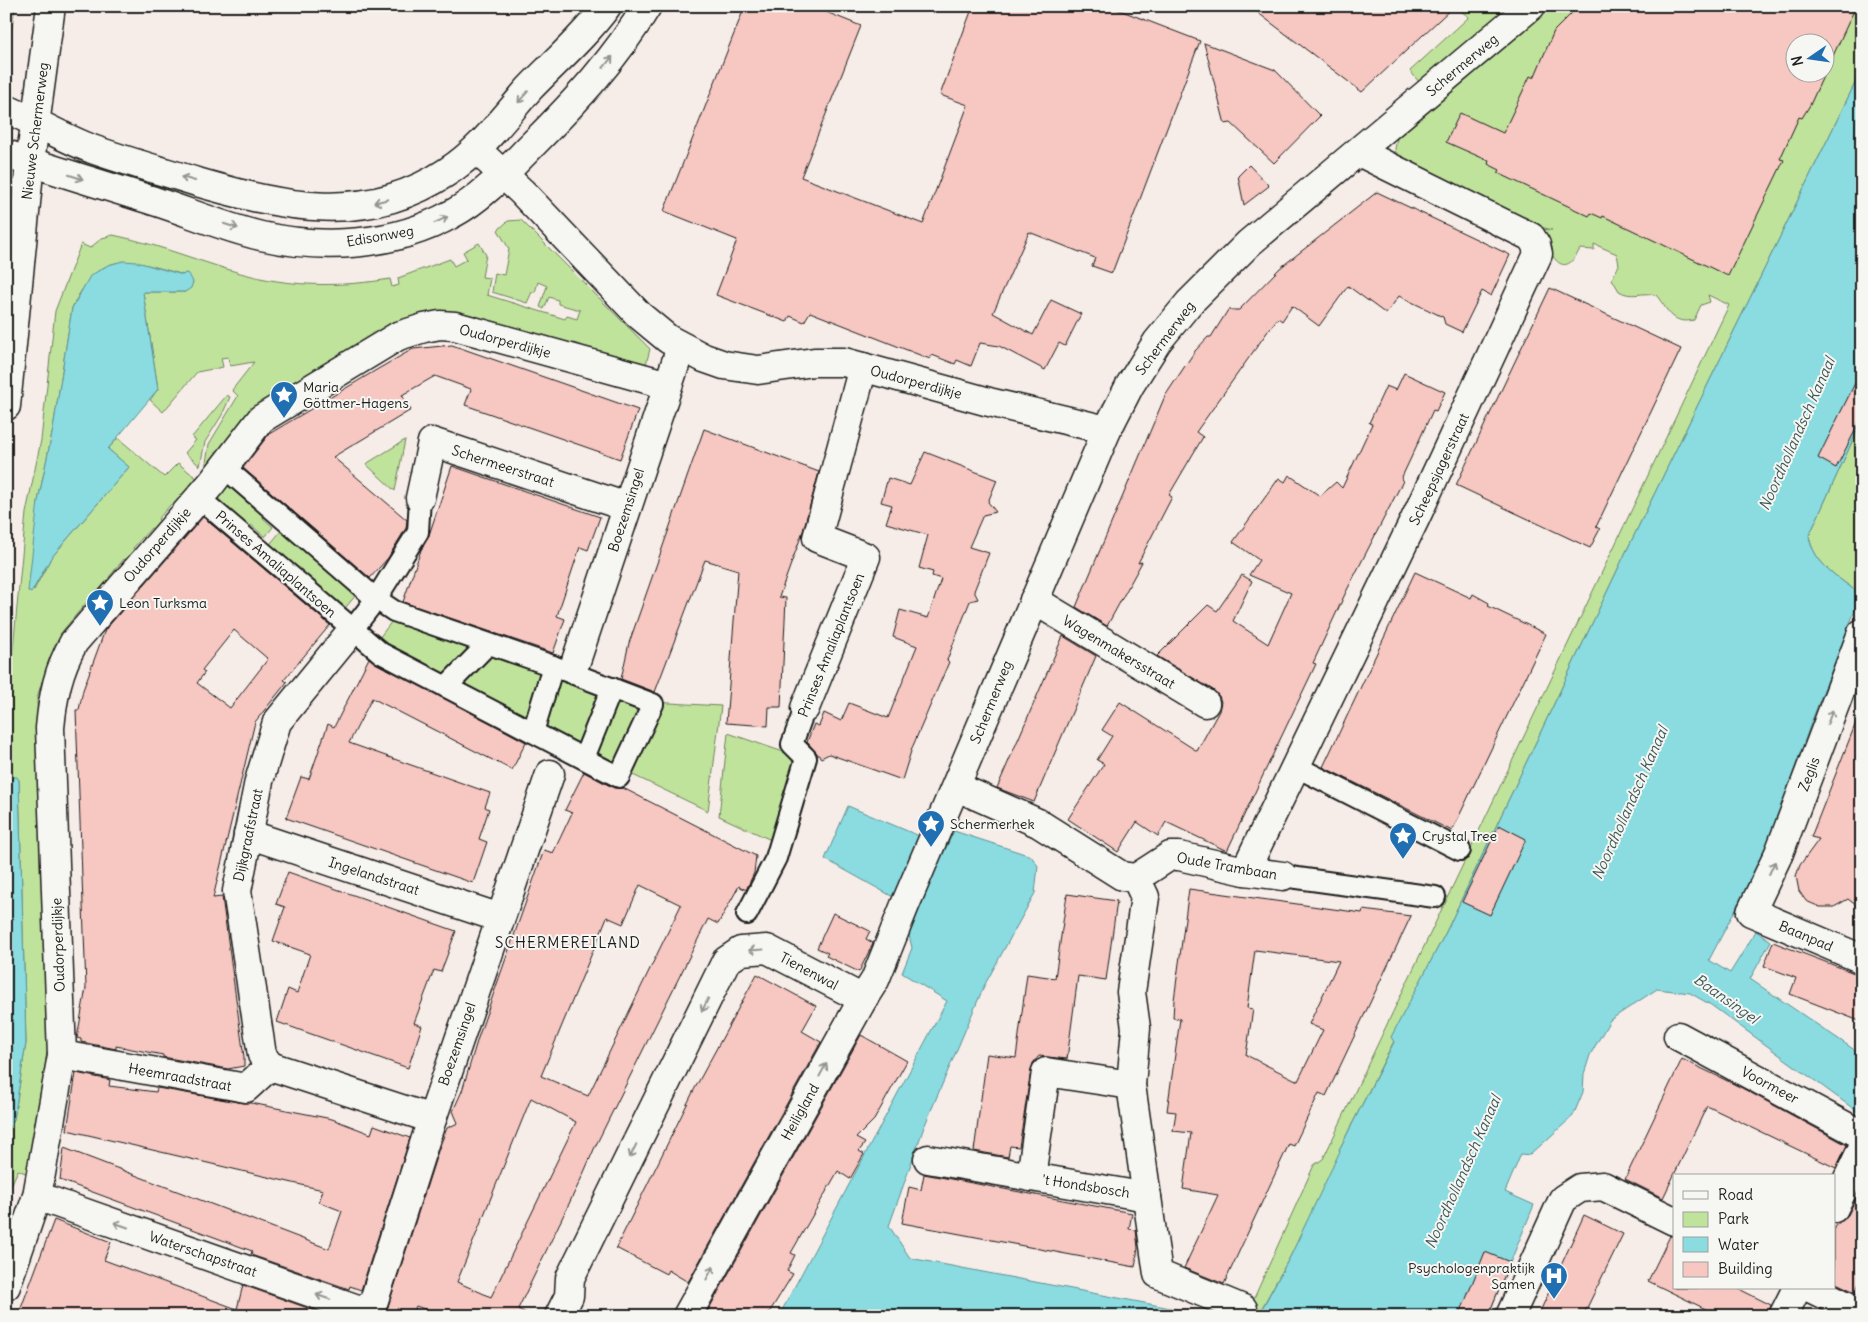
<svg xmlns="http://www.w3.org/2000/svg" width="1868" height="1322" font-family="Delius,sans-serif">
<rect width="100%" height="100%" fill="#f6ede8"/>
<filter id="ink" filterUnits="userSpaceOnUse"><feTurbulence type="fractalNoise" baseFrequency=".02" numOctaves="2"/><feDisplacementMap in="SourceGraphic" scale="10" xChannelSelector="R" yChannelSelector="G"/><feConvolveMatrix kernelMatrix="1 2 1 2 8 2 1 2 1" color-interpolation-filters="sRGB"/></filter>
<g filter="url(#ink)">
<g fill="#c0e39c" stroke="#6e805c" fill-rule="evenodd">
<path d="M6,6H15L9,47L6,45Z"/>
<path d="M1454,6H1510L1420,83L1410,71L1469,17Z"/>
<path d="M1551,6H1862V69L1625,554L1446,932L1392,1036L1394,1041L1339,1150L1341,1151L1291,1255L1258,1315L1256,1306H1254L1255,1316H1246L1314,1165L1323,1159L1729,305L1708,295L1710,302L1701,305L1694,320C1671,325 1668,309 1656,295C1642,291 1632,299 1619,291L1612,279L1619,265L1617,254L1594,244V250L1580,249C1561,286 1548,248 1540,229L1552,230L1537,226L1397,158L1395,149L1397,138ZM1796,42H1826V72H1796Z"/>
<path d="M521,220L650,349L644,372L638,362L470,315L245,418L208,472L205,469L209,444L238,396L232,390L254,362L230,366L228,357L221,358L223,367L197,372L163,412L150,400L158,389L143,292H185L188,274L185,273L184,275C128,259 101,247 72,308L53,429L38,501L34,590L51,558L129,467L108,449L118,438L164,477L178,463L200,481L177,507L171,504L158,519L162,524L157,530L151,528L133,548L137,554L131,562L124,559L109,577L113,583L104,593L97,590L60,634L65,641L45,682L42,681L37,698L38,732L49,1039L30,1175L18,1170L6,1197V1135L14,1119L26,1043L19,780L17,778L6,846V722L26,513L41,440L55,311L81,244L90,248L102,238L113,235C163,245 211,267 260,278C303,287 347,286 390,279L392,287L399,285L398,278L450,259L454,266L467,259L463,252L479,243L486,255L482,277L490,278L487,295L565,319L567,316L577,319L580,310L558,304V300L549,297L544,309L540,307L547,286L538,282L535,292H532L527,303L492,292L495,273L504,275L509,249L498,230L508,221Z"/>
<path d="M227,395L230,397L222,415L205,442L200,466L185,453L196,440L192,437Z"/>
<path d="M1862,420V594L1861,595C1841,579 1813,564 1809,536Z"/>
<path d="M405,440L395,491L366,464Z"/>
<path d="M231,479L268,511L263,518L273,527L265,537L251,525L245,532L211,503Z"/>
<path d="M286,525L361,589L341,613L266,549Z"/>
<path d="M395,617L653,702L721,706L708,811L585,752L376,642Z"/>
<path d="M728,733L798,757L771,840L719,816Z"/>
</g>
<g fill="#8adce1" stroke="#5e8f92">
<path d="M1862,69V420L1809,536C1813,564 1841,579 1861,595L1811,723L1764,855L1709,960L1730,973L1756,931L1771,941L1750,979L1862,1055V1115L1711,1005L1690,993L1657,989L1610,1020L1590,1055L1584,1074L1583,1092L1573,1116L1530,1155L1521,1154L1505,1192L1534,1205L1488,1316H1258L1291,1255L1340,1151L1339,1150L1394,1042L1391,1037L1446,932L1625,554Z"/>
<path d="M123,261L137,262L183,275L185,273L189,274L193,282L191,288L185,292H143L158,389L108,449L129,467L51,558L31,593L28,591L38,501L53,429L72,308L90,276L108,265Z"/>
<path d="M12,777H17L19,780L26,1043L14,1119L6,1135V846Z"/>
<path d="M848,806L924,838L915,858L936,868L954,831L1031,856L1038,866L1035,893L984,986L924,1127L889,1226L910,1258L1212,1316H779L947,1001L902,973L912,948L909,935L930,883L908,874L895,898L825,859Z"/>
</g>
<g fill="#f7c7c1" stroke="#1c1c1c" fill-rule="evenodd">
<path d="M745,6H811L861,26L801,177L923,224L968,105L940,95L973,6H1109L1200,41L1112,273L1092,266L1095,258L1029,232L993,313L1033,335L1051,300L1081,314L1065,346L1059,343L1045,370L999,346L980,343L971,366L957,360L955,364L932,355L930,359L810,312L804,322L790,316L787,322L716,295L737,240L664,211Z"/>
<path d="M1249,6H1454L1362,92Z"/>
<path d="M1579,6H1856L1826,71V42H1796V72H1825L1810,105L1802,118L1799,117L1780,159L1784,160L1728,276L1603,216L1602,218L1591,213L1589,216L1498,173L1500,170L1488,164L1489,161L1446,142L1460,113L1503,133L1530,76L1534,78L1554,31Z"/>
<path d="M1204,43L1275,70L1320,116L1274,163L1231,123L1225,124Z"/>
<path d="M1249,165L1269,186L1244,205L1238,176Z"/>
<path d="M1377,192L1510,255L1491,296L1482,291L1462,332L1445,324L1443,317L1399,296L1386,314L1348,286L1319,326L1292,306L1282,321L1278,318L1268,331L1196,432L1203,437L1169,495L1172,497L1138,563L1142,562L1107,626L1076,607L1165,396L1195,351L1208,337H1211L1228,310H1239L1280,268Z"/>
<path d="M1550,288L1681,349L1596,527L1600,529L1590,548L1456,485Z"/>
<path d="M452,345L638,410L620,459L465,405L471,389L435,376L402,395L411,410L333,457L407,520L406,528L388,558L370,578L243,468L269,434L378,369L413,349Z"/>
<path d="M1862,369V417L1836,468L1818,458Z"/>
<path d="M1404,373L1445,392L1436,411L1433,410L1417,445L1401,479L1403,481L1346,592L1313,663L1316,664L1227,851L1166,822L1158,836L1137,822L1118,852L1068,819L1104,764L1097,760L1112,736L1102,730L1120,702L1197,751L1219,711L1221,702L1219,696L1213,690L1157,656L1208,605L1217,611L1242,575L1252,581L1233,621L1268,644L1291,593L1249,575L1259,560L1233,542L1279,478L1285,482L1289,475L1320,496L1336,482L1342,488L1372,424L1369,423L1386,386L1396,390Z"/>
<path d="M704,429L819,472L803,531L779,597L786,598L781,707H769L768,726L726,723L738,570L705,560L655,692L621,679L629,643Z"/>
<path d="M925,452L997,480L988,502L996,512L983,515L969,547L989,553L974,591L978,599L970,601L947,660L949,662L912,748L902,780L829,754L821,758L807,742L814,724L819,726L824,713L841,721L849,703L888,718L917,646L893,637L900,610L928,618L941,579L932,576L933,572L919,568L928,535L886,523L892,505L881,502L888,478L910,485Z"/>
<path d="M452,466L600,517L588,550L580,547L557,616L565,619L553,653L403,602L421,550L428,538Z"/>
<path d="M203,517L330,625L284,680L287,682L255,722L213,898L222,897L244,1057V1066L228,1069L163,1057V1055L116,1046V1049L81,1042V1039L77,1038L86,988L76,710H79L83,690L105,630ZM234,630L268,659L230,708L197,683L205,672L202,670Z"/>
<path d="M1415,572L1471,598L1473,594L1489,603L1488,606L1546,634L1452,831L1323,767Z"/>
<path d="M1063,636L1096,656L1034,802L997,788Z"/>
<path d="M369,658L526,742L512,770L372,698L349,743L490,793L485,807L489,809L479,839L487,842L473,883L286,818L301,777L309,779L328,724L334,727Z"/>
<path d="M1859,715H1862V910L1848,899L1834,907H1820L1806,901L1799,891L1796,876L1800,865L1819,839L1811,837Z"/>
<path d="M584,772L614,788H623L756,856L754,873L746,890L739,886L718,924L708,919L595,1147L581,1179L518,1309L532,1316H443L416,1306L412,1316H385L439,1148L447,1128L458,1123L453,1111L462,1091L478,1038L544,850L553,853L572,813L565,810ZM640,885L681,905L588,1096L541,1076L607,917L623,924ZM531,1098L576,1122L491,1297L457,1282Z"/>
<path d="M1499,825L1526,839L1490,915L1462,902Z"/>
<path d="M288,872L456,931L441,972L434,970L414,1023L422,1026L408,1068L277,1022L288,989L297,993L310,954L273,941L285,907L276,904Z"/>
<path d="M1189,889L1362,913L1363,910L1411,916L1326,1096L1319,1093L1294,1146L1289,1144L1224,1284L1184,1268L1218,1195L1183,1189L1191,1133L1173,1131L1176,1112L1167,1111L1180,1019L1173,1018L1174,1000ZM1255,950L1339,961L1309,1024L1323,1030L1298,1081L1246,1055L1253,1009L1247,1008Z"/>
<path d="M1067,894L1117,901L1106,980L1078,976L1067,1059L1039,1056L1033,1063L1031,1070L1019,1147L1010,1146L1008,1157L974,1151L987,1054L1016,1058L1027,974L1055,978Z"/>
<path d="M833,913L870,931L866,939L873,943L859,972L826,956L828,953L817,948Z"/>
<path d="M1773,942L1862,976V1022L1790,994L1796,978L1764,966Z"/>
<path d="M757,974L816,1006L802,1031L821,1042L688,1282L668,1270L666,1274L616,1248L694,1090Z"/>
<path d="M861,1035L907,1061L874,1120L856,1138L865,1143L859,1151L864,1154L850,1179L838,1171L791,1253L795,1255L787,1271L793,1274L767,1316H705Z"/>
<path d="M1682,1059L1742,1088L1847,1145L1836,1168L1707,1106L1663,1198L1625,1179Z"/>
<path d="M76,1073L110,1080L109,1086L156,1092L157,1088L243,1103H251L332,1119L371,1134L374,1125L410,1138L361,1290L350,1286L349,1289L251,1255L252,1251L60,1180L64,1148L329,1249L342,1211L319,1202L323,1190L67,1130Z"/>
<path d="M924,1174L1132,1213L1129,1229L1136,1230L1138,1248L1135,1267L902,1223L909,1187L921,1190Z"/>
<path d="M1862,1186V1277L1855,1292L1834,1282V1227L1848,1215Z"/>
<path d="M1584,1215L1623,1234L1583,1316H1538Z"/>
<path d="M54,1220L111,1242L104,1260L237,1309L243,1285L330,1316H18Z"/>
<path d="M1670,1236H1674V1288H1737L1771,1305L1768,1316H1720L1648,1281Z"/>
<path d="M1485,1252L1510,1262L1488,1316H1459Z"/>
</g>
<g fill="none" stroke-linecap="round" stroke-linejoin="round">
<defs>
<g id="pedestrian">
<path d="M199,498L381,653L619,777L653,704L553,666L394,611L376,599L225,468"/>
<path d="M353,629L376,599L418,532L420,498"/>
<path d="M446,687L488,644"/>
<path d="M533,732L553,666"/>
<path d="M584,758L612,688"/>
<path d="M1295,766L1460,850"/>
<path d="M1283,876L1435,897"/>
<path d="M747,914L776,858L806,758L792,744L805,708"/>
</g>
<g id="minor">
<path d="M477,150L522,192L639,315L668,339L704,358L724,365L758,370L814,362H844L989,402L1107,430"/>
<path d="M420,498L432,442L627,507"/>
<path d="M1034,600L1205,703"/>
<path d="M1862,633L1779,853L1751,912L1862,959"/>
<path d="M576,661L681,347"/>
<path d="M805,708L866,557L817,538L863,367"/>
<path d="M957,787L1038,823L1122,876L1136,878L1170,856H1179L1245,871L1283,876"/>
<path d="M248,834L500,918"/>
<path d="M1245,871L1415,519L1538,254L1536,245L1531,237L1359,152"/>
<path d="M1136,878L1145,897L1131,992L1136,1028L1131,1085L1158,1274L1243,1309"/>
<path d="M1678,1036L1862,1135"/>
<path d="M62,1055L246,1088L270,1066L432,1119"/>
<path d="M270,1066L262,1055L237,891L259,781L277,722L353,629"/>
<path d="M928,1159L1147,1197"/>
<path d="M1031,1177L1046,1072L1131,1085"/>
<path d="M37,1196L369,1313"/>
<path d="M1834,1208L1862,1149"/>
<path d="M6,1286L37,1196L62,1055L50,728C53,696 58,670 74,642L211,484L261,419L398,336L424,328L440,325L455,326L668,385"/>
<path d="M1810,1288L1862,1313"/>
<path d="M369,1316L432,1119L550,774"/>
<path d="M559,1316L569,1296L570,1278L726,961L741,951L767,949L863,999"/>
<path d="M687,1316L863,999L875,980L905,905L1107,430L1130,385L1157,342L1189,303L1249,243L1531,6"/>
<path d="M1510,1316L1563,1199L1580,1188L1603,1186L1674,1221"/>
<path d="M1783,1316L1797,1288"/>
</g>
<g id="tertiary">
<path d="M6,109C35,121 63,138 92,149C126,161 162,171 197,182C284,207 366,226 447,172C481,150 503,119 529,89C555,62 585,36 607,6"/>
<path d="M6,154C56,171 107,186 157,202C191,213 226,228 261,236C324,250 395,246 452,214C484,197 509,168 534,143C576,101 616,58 647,6"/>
</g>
<path id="secondary" d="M6,406L30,162L51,6"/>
</defs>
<use href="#pedestrian" stroke="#1c1c1c" stroke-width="24"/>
<use href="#minor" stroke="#1c1c1c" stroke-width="31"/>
<use href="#tertiary" stroke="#1c1c1c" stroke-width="31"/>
<use href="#secondary" stroke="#1c1c1c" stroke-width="31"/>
<use href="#pedestrian" stroke="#f6f6f2" stroke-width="20"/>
<use href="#minor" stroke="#f6f6f2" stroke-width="28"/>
<use href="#tertiary" stroke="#f6f6f2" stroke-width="28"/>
<use href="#secondary" stroke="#f6f6f2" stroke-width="28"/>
</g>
<defs><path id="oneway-shaft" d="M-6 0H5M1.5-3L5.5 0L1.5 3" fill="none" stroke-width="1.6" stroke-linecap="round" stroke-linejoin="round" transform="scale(1.25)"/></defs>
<g stroke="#949492">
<use href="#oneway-shaft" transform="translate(608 62) rotate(-51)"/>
<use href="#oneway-shaft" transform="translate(523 97) rotate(131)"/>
<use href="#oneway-shaft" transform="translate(76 177) rotate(18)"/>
<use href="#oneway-shaft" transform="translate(188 179) rotate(-164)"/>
<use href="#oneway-shaft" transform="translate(381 201) rotate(166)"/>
<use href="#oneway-shaft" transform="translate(441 220) rotate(-25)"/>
<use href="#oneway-shaft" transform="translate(231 226) rotate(18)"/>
<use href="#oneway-shaft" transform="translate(1830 717) rotate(-69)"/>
<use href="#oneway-shaft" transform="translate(1772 868) rotate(-65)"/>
<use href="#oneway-shaft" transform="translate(756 950) rotate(176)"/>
<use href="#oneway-shaft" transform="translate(705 1005) rotate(116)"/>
<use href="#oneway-shaft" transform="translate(823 1070) rotate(-61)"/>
<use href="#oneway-shaft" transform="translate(633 1151) rotate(116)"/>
<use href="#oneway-shaft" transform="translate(121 1225) rotate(-161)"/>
<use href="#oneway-shaft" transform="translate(710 1273) rotate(-61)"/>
<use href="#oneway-shaft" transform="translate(323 1297) rotate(-161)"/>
</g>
</g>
<defs>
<symbol id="sight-pin" viewBox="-11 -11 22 30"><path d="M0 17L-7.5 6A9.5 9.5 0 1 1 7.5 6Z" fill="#1f6fb2" stroke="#f6f6f2"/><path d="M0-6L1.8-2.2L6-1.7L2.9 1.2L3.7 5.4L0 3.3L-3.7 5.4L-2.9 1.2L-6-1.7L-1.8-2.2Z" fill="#fff"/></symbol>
<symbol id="hospital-pin" viewBox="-11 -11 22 30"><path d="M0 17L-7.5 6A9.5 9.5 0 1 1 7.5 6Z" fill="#1f6fb2" stroke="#f6f6f2"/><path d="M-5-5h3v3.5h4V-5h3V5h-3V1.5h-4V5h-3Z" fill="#fff"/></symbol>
</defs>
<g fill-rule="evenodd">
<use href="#sight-pin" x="268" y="379" width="32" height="43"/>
<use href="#sight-pin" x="84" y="587" width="32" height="43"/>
<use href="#sight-pin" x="915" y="808" width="32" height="43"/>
<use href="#sight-pin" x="1387" y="820" width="32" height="43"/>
<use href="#hospital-pin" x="1538" y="1260" width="32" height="43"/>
</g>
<g text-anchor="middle" stroke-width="4" stroke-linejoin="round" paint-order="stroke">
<g font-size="14" fill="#1c1c1c" stroke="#f6f6f2">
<text transform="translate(1462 65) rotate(-40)" y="5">Schermerweg</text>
<text transform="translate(35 131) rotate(-83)" y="5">Nieuwe Schermerweg</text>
<text transform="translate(380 236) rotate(-10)" y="5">Edisonweg</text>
<text transform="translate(1165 338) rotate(-53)" y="5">Schermerweg</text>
<text transform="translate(505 341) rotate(15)" y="5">Oudorperdijkje</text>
<text transform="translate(916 382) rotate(15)" y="5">Oudorperdijkje</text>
<text transform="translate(503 466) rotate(18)" y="5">Schermeerstraat</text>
<text transform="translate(1439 469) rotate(-65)" y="5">Scheepsjagerstraat</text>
<text transform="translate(626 510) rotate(-72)" y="5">Boezemsingel</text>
<text transform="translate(157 545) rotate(-49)" y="5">Oudorperdijkje</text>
<text transform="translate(276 564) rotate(41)" y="5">Prinses Amaliaplantsoen</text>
<text transform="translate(831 645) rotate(-68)" y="5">Prinses Amaliaplantsoen</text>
<text transform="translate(1119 652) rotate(31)" y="5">Wagenmakersstraat</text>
<text transform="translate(991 702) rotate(-68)" y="5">Schermerweg</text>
<text transform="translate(1809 774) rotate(-69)" y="5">Zeglis</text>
<text transform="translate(248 835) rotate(-78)" y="5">Dijkgraafstraat</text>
<text transform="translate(1227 866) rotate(10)" y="5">Oude Trambaan</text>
<text transform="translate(374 876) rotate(18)" y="5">Ingelandstraat</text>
<text transform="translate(1806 936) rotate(23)" y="5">Baanpad</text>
<text transform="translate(58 945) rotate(-92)" y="5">Oudorperdijkje</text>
<text transform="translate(809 971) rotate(28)" y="5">Tienenwal</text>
<text transform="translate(457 1044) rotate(-71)" y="5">Boezemsingel</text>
<text transform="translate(180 1077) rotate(10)" y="5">Heemraadstraat</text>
<text transform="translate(1770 1085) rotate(28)" y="5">Voormeer</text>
<text transform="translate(800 1112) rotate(-61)" y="5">Heiligland</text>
<text transform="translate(1086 1186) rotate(9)" y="5">'t Hondsbosch</text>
<text transform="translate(203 1254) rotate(19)" y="5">Waterschapstraat</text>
</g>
<g font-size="14" fill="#1c1c1c" stroke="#f6f6f2" text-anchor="start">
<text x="303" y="392">Maria<tspan x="303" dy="16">Göttmer-Hagens</tspan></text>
<text x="119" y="608">Leon Turksma</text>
<text x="950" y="829">Schermerhek</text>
<text x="1422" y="841">Crystal Tree</text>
<text x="1535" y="1273" text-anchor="end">Psychologenpraktijk<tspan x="1535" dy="16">Samen</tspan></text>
</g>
<g font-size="15" font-style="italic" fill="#3d5657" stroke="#f6f6f2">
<text transform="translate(1797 434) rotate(-66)" y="5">Noordhollandsch Kanaal</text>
<text transform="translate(1630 803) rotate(-66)" y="5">Noordhollandsch Kanaal</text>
<text transform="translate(1726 999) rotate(35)" y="5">Baansingel</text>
<text transform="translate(1463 1172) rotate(-66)" y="5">Noordhollandsch Kanaal</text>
</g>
<g font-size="15" letter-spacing="1" fill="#1c1c1c" stroke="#f6f6f2">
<text x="568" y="948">SCHERMEREILAND</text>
</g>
</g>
<rect width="1868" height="1322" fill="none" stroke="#f6f6f2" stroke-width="25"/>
<rect x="12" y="12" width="1843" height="1297" fill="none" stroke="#1c1c1c" stroke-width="2" filter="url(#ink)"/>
<rect x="1673" y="1174" width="162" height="115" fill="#f6f6f2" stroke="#9f9f9c"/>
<rect x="1683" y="1191" width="25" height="8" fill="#f6f6f2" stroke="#9f9f9c"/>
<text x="1718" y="1200" font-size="15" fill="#1c1c1c">Road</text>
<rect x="1683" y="1212" width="25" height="15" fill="#c0e39c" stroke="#9f9f9c"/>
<text x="1718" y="1224" font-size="15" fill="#1c1c1c">Park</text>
<rect x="1683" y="1237" width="25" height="15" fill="#8adce1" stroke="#9f9f9c"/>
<text x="1718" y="1250" font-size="15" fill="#1c1c1c">Water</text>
<rect x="1683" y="1262" width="25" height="15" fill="#f7c7c1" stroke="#9f9f9c"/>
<text x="1718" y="1274" font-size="15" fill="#1c1c1c">Building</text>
<g transform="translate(1810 58) rotate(257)"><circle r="24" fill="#f6f6f2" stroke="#9f9f9c"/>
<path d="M0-4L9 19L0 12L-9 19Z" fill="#1f6fb2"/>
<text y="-8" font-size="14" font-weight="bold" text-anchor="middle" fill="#1c1c1c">N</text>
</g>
</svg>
